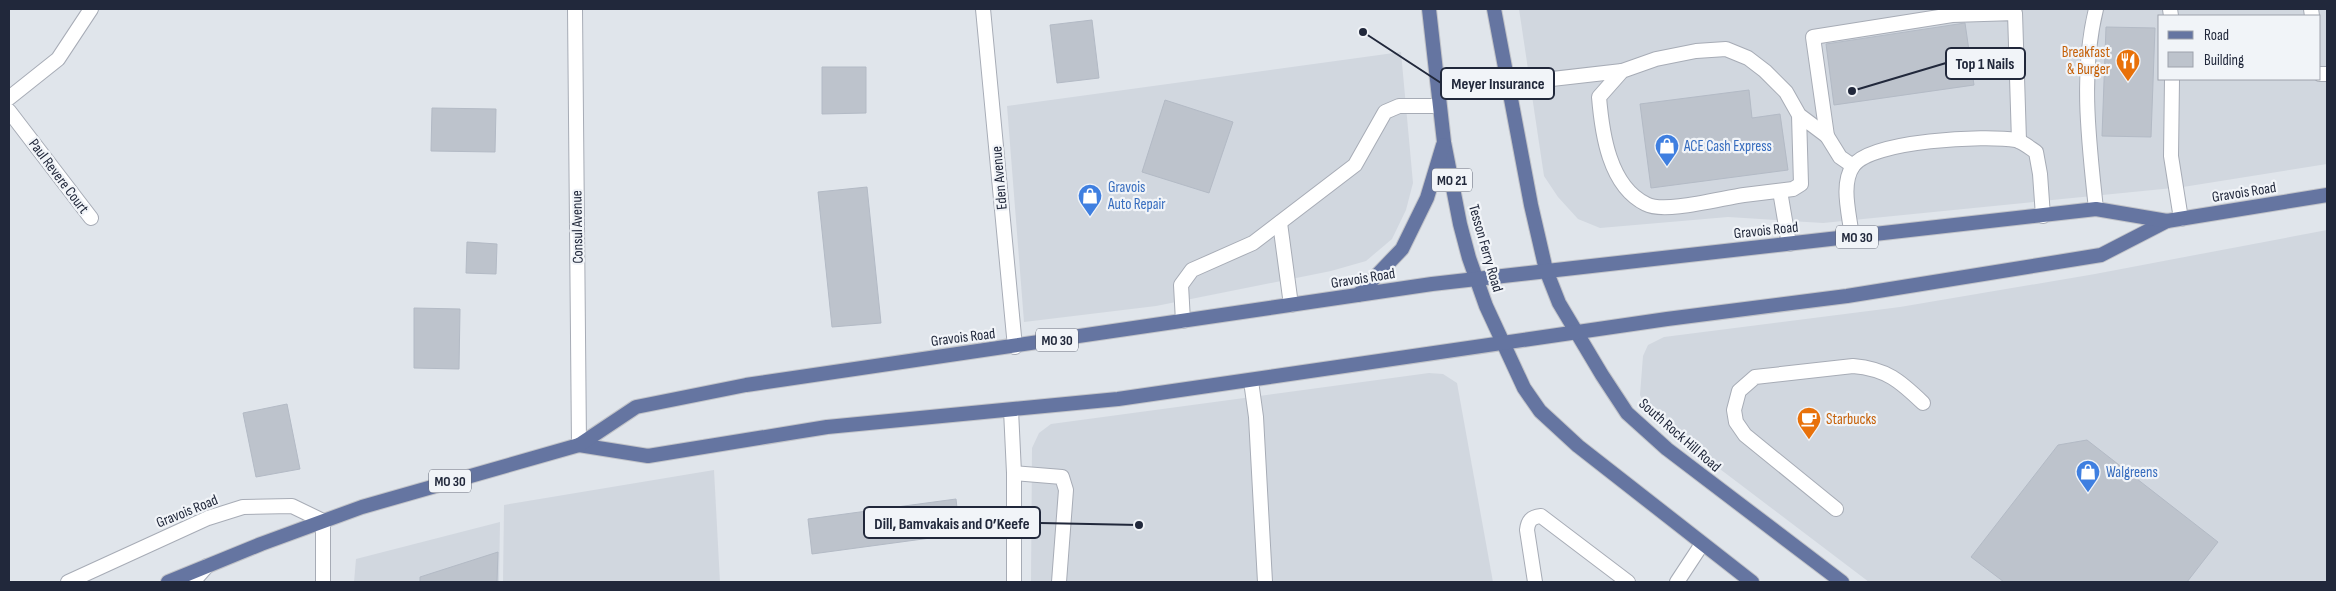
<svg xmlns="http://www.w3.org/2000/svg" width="2336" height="591" font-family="'Sofia Sans Condensed',sans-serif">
<rect width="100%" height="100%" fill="#e0e5eb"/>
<g fill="#d1d7df" fill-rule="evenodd">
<path d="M1519,9H2327V164L2183,187L1823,223L1728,217L1600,228L1578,219L1558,197L1544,176ZM2160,16H2320V79H2160Z"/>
<path d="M1401,52L1413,183L1406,210L1392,239L1366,261L1331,271L1156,306L1024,322L1007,106Z"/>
<path d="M2327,230V582H1869L1650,416L1640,395L1643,356L1648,345L1664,337L1900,307L2095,274Z"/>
<path d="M1429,373L1443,374L1457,383L1493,582H1031L1032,448L1039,433L1051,424Z"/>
<path d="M714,470L720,582H503L504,505Z"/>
<path d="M500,522L499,582H354L356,559Z"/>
</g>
<g fill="#bdc3cc" stroke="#b3bac5">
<path d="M1092,20L1099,78L1057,83L1050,25Z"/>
<path d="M1965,23L1974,85L1834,105L1826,44Z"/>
<path d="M2106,27L2155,28L2151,137L2102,136Z"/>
<path d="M822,67H866V113L822,114Z"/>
<path d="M1749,90L1752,118L1780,114L1788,170L1651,188L1640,104Z"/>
<path d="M1165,100L1233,122L1209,193L1142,172Z"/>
<path d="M432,108L496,109L495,152L431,151Z"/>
<path d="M867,187L881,323L832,327L818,192Z"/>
<path d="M467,242L497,244L496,274L466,273Z"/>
<path d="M414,308L460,309L459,369L414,368Z"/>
<path d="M287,404L300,469L256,477L243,413Z"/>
<path d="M2087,440L2218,542L2187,582H2004L1971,557L2058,445Z"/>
<path d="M956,499L960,534L812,554L808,519Z"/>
<path d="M498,552L497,582H420V577Z"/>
</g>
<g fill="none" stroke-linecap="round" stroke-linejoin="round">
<defs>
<g id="service">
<path d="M2170,9L2171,16"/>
<path d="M2311,9L2312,16"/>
<path d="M2320,74H2327"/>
<path d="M2172,79L2171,156L2181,219"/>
<path d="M1508,84L1622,71"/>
<path d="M1799,115L1801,184L1793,189C1777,191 1760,193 1744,195C1722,198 1664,214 1646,204C1609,186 1602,133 1599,97L1622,71L1656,59L1696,51L1726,49L1748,58L1765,71L1786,92L1799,115L1827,136"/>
<path d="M1853,166L1840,157L1827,136L1813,37L1952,15L2015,13L2019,141"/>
<path d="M1780,191L1789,244"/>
<path d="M2096,209C2089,143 2080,74 2096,9"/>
<path d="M1280,223L1291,305"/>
<path d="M1852,238C1850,216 1840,185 1853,166C1871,140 1986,135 2016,140C2023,142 2030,148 2036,152L2040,174L2043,216"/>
<path d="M1183,321L1181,285L1192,270L1253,243L1355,165L1385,112L1399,106H1439"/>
<path d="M1251,381L1256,417L1265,582"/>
<path d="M1014,473L1062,477L1066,490L1059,582"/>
<path d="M1836,509L1745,435L1736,422L1734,410L1739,391L1755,377L1853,366C1887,369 1900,381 1923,403"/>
<path d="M1535,582L1527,530C1528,521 1531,517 1541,516L1628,582"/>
<path d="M1677,582L1702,544"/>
</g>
<g id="minor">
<path d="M575,9L579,445"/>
<path d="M983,9L1015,347"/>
<path d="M9,98L58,59L91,9"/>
<path d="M9,111L91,218"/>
<path d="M1011,410L1014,473V582"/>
<path d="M68,582L208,518L243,507L292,506L323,521"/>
<path d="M193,582L207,566"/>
</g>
<path id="tertiary" d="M323,582V521"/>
<g id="primary">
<path d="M1429,9L1444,142L1460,224L1469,258L1486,306L1524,388L1540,411L1578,446L1752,582"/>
<path d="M1494,9L1531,205L1546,270L1559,303L1602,375L1627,413L1667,449L1842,582"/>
<path d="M1358,295L1402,249L1427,198L1443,145"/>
<path d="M579,445L648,456L827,427L1118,399L1667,319L1847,296L2101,255L2167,221L2327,195"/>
<path d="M168,582L261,544L362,507L579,445L636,407L746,385L1432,284L2096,209L2167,221"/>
</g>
</defs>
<use href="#service" stroke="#a7acb6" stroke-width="16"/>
<use href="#minor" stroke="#a7acb6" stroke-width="16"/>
<use href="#tertiary" stroke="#a7acb6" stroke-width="16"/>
<use href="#primary" stroke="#c1c3c8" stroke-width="16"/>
<use href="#service" stroke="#fff" stroke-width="14"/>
<use href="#minor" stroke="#fff" stroke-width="14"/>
<use href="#tertiary" stroke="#fff" stroke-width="14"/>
<use href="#primary" stroke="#6575a1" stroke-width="14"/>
</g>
<defs>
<symbol id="restaurant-pin" viewBox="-11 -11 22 30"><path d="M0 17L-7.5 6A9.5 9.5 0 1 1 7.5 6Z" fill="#e8710a" stroke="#f1f4f8"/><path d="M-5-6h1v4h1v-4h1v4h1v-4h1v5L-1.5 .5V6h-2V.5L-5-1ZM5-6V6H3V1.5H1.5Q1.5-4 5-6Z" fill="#fff"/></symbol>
<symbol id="shop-pin" viewBox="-11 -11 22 30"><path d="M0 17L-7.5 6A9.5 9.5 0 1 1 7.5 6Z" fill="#3f7fe0" stroke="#f1f4f8"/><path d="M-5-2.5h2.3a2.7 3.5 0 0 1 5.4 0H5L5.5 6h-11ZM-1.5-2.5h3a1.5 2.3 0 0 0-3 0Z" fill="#fff"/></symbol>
<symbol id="cafe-pin" viewBox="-11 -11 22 30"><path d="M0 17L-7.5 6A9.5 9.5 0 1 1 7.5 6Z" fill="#e8710a" stroke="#f1f4f8"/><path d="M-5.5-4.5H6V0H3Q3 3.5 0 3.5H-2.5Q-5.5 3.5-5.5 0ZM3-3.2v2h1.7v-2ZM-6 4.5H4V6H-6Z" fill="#fff"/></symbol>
</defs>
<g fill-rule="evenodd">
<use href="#restaurant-pin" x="2114" y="47" width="28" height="38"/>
<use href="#shop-pin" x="1653" y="132" width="28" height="38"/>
<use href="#shop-pin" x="1076" y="182" width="28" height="38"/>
<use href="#cafe-pin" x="1795" y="405" width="28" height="38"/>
<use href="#shop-pin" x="2074" y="458" width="28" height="38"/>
</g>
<g text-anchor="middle" stroke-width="4.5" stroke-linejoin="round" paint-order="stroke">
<g fill="#f1f4f8" stroke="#5f6574" stroke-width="1">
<rect x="1432" y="168.5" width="40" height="23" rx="4"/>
<rect x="1836" y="225.5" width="42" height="23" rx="4"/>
<rect x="1036" y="328.5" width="42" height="23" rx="4"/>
<rect x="429" y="469.5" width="42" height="23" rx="4"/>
</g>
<g font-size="14" font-weight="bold" fill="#21283b">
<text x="1452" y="185">MO 21</text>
<text x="1857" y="242">MO 30</text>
<text x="1057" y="345">MO 30</text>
<text x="450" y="486">MO 30</text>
</g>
<g font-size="15" fill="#c56008" stroke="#f1f4f8" text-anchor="end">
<text x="2110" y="57">Breakfast<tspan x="2110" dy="17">&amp; Burger</tspan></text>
<text x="1826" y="424" text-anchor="start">Starbucks</text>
</g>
<g font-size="15" fill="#366cbe" stroke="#f1f4f8" text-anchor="start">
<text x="1684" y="151">ACE Cash Express</text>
<text x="1108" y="192">Gravois<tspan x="1108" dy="17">Auto Repair</tspan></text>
<text x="2106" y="477">Walgreens</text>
</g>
<g font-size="15" fill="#21283b" stroke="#f1f4f8">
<text transform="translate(59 176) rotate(53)" y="5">Paul Revere Court</text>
<text transform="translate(999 178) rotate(-95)" y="5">Eden Avenue</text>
<text transform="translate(2244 192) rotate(-9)" y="5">Gravois Road</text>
<text transform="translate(577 227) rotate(-91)" y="5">Consul Avenue</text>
<text transform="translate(1766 230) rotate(-6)" y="5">Gravois Road</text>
<text transform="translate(1486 248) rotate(74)" y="5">Tesson Ferry Road</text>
<text transform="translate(1363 278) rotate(-9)" y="5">Gravois Road</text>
<text transform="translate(963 337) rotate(-7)" y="5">Gravois Road</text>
<text transform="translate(1680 435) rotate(41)" y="5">South Rock Hill Road</text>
<text transform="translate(187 511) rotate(-22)" y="5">Gravois Road</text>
</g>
</g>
<path fill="none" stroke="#21283b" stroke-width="2" d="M1852 91L1946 63M1363 32L1441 83M1139 525L1040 523"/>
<g fill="#21283b" stroke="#f1f4f8" stroke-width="2">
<circle cx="1852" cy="91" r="5"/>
<circle cx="1363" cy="32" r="5"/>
<circle cx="1139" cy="525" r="5"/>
</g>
<g fill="#f1f4f8" stroke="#21283b" stroke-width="2">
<rect x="1946" y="48" width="79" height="31" rx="5"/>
<rect x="1441" y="68" width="113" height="31" rx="5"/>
<rect x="864" y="507" width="176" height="31" rx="5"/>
</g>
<g font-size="16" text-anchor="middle" font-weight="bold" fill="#21283b">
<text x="1985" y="69">Top 1 Nails</text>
<text x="1498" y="89">Meyer Insurance</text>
<text x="952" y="529">Dill, Bamvakais and O’Keefe</text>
</g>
<rect width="2336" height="591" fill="none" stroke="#21283b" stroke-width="20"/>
<rect x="2158" y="15" width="162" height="65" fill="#f1f4f8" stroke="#9ea2ac"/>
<rect x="2168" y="31" width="25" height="8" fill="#6575a1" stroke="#9ea2ac"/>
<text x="2204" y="40" font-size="15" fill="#21283b">Road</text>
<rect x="2168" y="52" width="25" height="15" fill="#bdc3cc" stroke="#9ea2ac"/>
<text x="2204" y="65" font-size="15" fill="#21283b">Building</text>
</svg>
